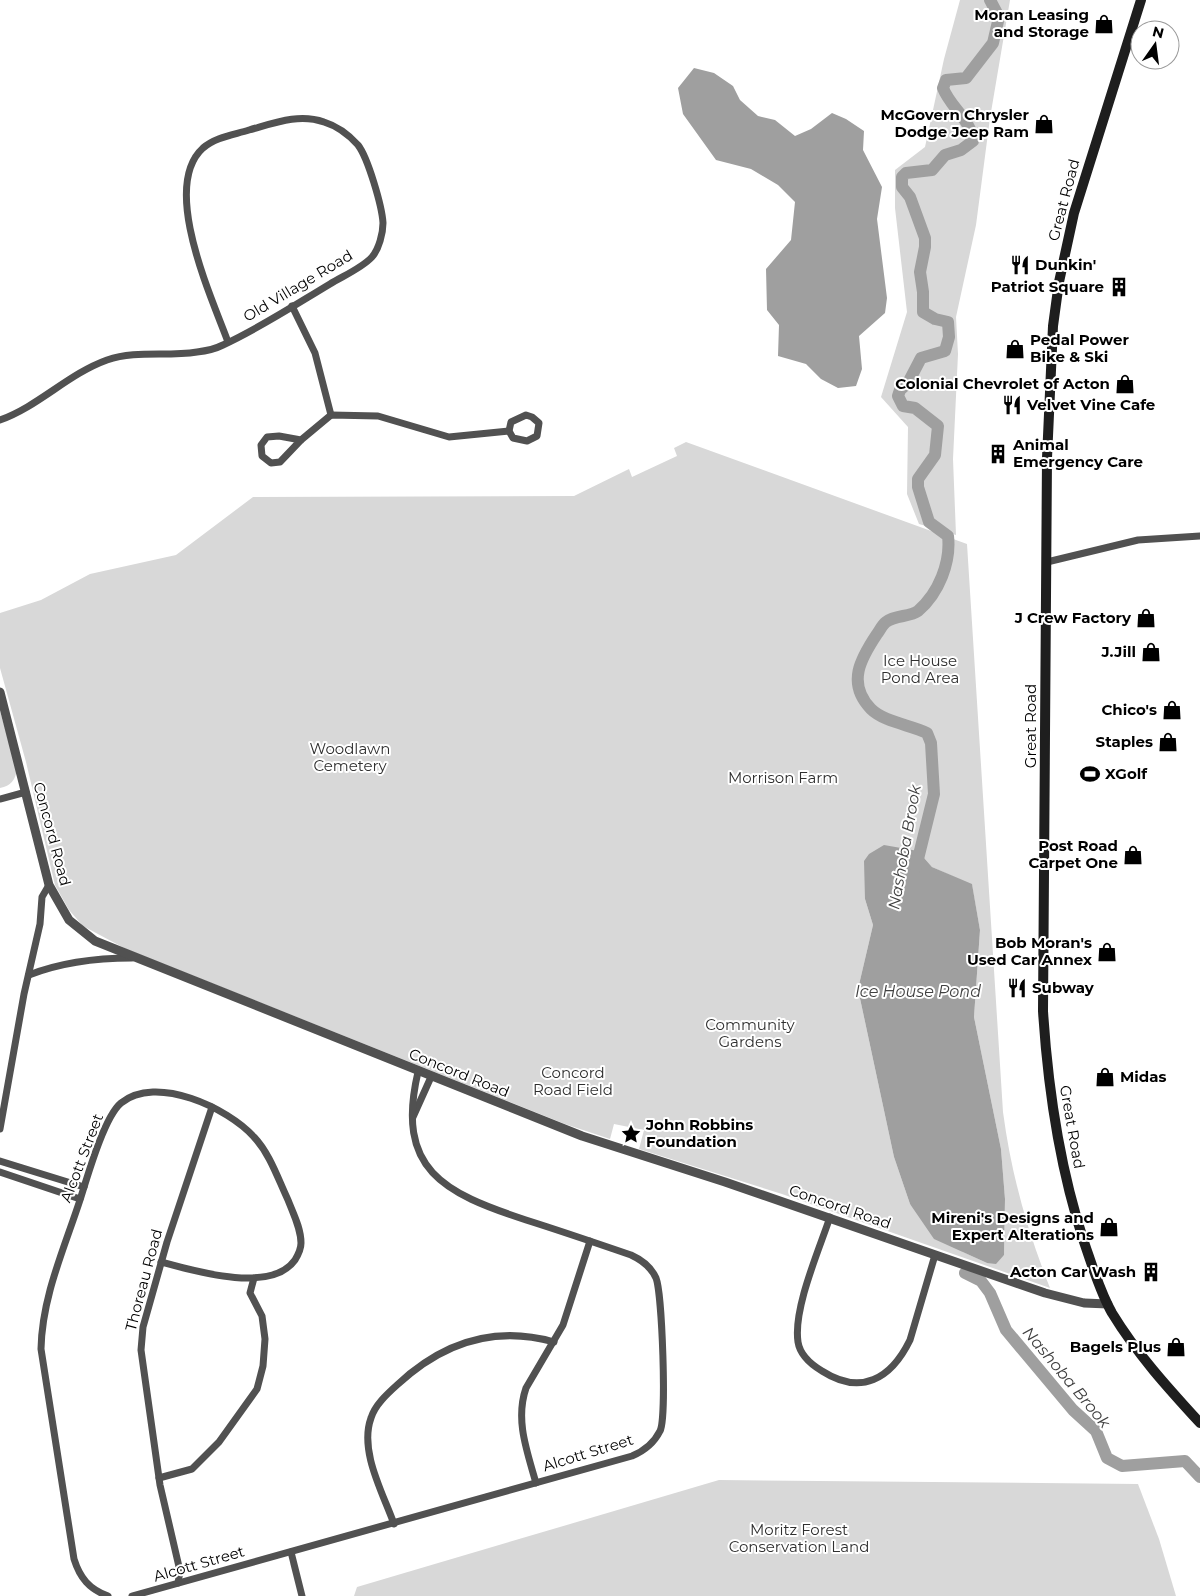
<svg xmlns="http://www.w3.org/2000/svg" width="1200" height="1596" font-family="Montserrat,sans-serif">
<rect width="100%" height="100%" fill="#fff"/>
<g fill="#d8d8d8" fill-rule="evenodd">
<path d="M960,0H1010L990,118L976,225L956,317L958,354L953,459L956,535L919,524L907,494L908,427L881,397L907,312L895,208V170L925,147L944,59Z"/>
<path d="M686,442L967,544L1003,1112C1011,1173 1027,1230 1050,1288L782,1194L639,1149L644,1130L614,1124L610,1139L565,1124L126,949L83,926L69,910L55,885L26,762L0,668V613L41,600L90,574L176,555L253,497L574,496L629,469L632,477L677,456L674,448ZM918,851L932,867L972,885L980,930L974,1017L1001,1149L1005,1199L1004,1255L987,1263L963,1252L910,1204L894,1157L858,989L873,925L865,899Z"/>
<path d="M0,711L17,770C15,780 11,786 0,788Z"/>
<path d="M719,1480L1138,1484L1159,1539L1176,1596H354L357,1587Z"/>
</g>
<g fill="#9f9f9f">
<path d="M694,68L714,73L733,86L740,100L758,116L775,120L795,136L811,129L832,113L846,119L864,131L863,150L882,187L877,219L887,298L885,313L859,336L862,369L856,386L838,388L821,379L806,364L778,356L779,325L767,310L766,269L791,240L795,202L778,185L751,169L716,160L683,114L678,88Z"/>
<path d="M884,845L918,851L932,867L972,884L980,930L974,1017L1001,1149L1005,1199L1004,1255L996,1264L987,1263L934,1239L910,1204L894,1157L858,989L873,925L865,899L864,861L869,854Z"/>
</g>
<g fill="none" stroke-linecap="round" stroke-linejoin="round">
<g stroke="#9f9f9f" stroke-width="12">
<path d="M916,867L934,794L931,743L927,733C911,725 884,722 871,709C846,683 861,658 877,634C880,630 882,625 886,622C895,615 910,617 918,611C939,593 951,562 948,536L929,522L918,487V479L935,455L938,426L915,408L903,406L898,396L900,390L908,383L921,358L945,351L949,337L948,322L935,319L923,312V292L920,272L925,247V238L910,197L902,187V177L906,173L932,170L945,155L961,150L973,141C972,121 950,107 943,88L946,80L966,78L993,43L999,17L990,0"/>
<path d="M965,1273L981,1281L990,1293L1006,1330L1073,1410L1096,1431L1107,1458L1122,1466L1185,1461L1200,1477"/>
</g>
<g stroke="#515151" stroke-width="7">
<path d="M292,306L315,353L331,415"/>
<path d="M526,415L532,417L539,423L537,436L527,441L513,438L509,431L511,422Z"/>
<path d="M0,420C39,406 68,374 107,360C137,350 166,357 197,352C206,351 215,349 223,345C260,328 295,305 330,284C343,276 362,268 372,257C379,249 383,233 383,223C382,206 368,158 358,145C349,135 337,126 324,122C299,113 274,123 249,130C233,135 216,137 203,148C160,187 212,298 228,342"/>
<path d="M301,440L279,436L267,437L261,445L262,456L271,463L280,462L301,440L331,415L378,416L449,437L509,431"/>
<path d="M1047,562L1138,540L1200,536"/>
<path d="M0,799L26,792"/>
<path d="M29,975C62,962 95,958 132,958"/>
<path d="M413,1117L431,1077"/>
<path d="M0,1129L24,994L40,924L42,897L49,885"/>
<path d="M0,1161L84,1187"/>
<path d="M0,1172L80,1199"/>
<path d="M830,1217C819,1250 793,1309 798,1342C800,1355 812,1365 822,1371C861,1396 891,1379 910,1340L935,1255"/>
<path d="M159,1478L192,1469L219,1442L257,1389L263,1366L265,1339L262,1316L250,1293L254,1278"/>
<path d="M536,1483C527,1451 515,1420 526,1388L563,1325L590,1241"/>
<path d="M394,1524C383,1493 359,1451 371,1418C375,1405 387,1394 397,1385C442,1343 494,1325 554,1342"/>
<path d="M291,1552L302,1596"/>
<path d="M178,1583L180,1571L160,1485L141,1350L143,1327L167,1242L212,1107"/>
<path d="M108,1596C89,1589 80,1578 74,1559L41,1349C42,1297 64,1249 80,1200C87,1178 104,1117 121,1103C156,1074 228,1108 254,1137C270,1154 278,1179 288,1200C293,1213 301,1228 301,1243C301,1249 298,1255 295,1260C271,1294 194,1271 161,1262"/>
<path d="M132,1596L632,1456C644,1451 654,1443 660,1431C667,1418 662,1293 656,1278C651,1267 642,1260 631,1255C596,1243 561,1231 526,1220C444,1193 395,1170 418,1072"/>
</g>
<path stroke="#515151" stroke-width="9" d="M0,692L49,885L69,920L95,941L582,1136L725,1182L1045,1293L1084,1303L1108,1304"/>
<path stroke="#1e1e1e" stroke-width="10" d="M1141,0L1074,213L1059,282L1053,326L1047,458L1043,1011C1048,1090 1059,1166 1084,1242C1092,1265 1100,1292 1112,1313C1137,1354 1168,1388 1200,1423"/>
</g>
<defs>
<symbol id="shop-bare" viewBox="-9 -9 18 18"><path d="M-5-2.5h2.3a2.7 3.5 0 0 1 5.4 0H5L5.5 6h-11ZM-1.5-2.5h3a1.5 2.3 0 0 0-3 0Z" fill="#000" stroke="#fff" stroke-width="2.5" paint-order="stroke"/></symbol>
<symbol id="restaurant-bare" viewBox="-9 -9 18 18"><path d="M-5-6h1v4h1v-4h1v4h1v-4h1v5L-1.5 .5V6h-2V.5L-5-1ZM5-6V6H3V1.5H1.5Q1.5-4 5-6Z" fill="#000" stroke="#fff" stroke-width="2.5" paint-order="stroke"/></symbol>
<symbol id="building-bare" viewBox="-9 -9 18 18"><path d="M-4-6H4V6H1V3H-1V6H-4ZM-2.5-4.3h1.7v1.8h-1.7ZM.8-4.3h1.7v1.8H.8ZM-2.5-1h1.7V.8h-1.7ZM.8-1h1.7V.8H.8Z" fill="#000" stroke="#fff" stroke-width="2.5" paint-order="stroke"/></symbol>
<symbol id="stadium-bare" viewBox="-9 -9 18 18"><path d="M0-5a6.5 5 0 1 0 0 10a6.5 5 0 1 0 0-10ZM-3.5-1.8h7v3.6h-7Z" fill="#000" stroke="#fff" stroke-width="2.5" paint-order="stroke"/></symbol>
<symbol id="sight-bare" viewBox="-9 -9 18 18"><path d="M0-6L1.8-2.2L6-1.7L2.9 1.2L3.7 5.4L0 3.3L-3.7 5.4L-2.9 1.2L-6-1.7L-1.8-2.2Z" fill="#000" stroke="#fff" stroke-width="2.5" paint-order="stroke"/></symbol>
</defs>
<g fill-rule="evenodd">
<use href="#shop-bare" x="1090" y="10" width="28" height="28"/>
<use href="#shop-bare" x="1030" y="110" width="28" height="28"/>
<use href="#restaurant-bare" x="1006" y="251" width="28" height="28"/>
<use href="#building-bare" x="1105" y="273" width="28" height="28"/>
<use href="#shop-bare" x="1001" y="335" width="28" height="28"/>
<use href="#shop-bare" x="1111" y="370" width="28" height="28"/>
<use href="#restaurant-bare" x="998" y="391" width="28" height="28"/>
<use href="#building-bare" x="984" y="440" width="28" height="28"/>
<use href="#shop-bare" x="1132" y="604" width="28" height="28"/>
<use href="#shop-bare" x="1137" y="638" width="28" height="28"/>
<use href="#shop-bare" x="1158" y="696" width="28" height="28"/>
<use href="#shop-bare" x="1154" y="728" width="28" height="28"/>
<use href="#stadium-bare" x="1076" y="760" width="28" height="28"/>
<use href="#shop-bare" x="1119" y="841" width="28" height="28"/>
<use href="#shop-bare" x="1093" y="938" width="28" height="28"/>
<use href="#restaurant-bare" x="1003" y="974" width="28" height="28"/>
<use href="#shop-bare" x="1091" y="1063" width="28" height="28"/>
<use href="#sight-bare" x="617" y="1120" width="28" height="28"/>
<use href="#shop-bare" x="1095" y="1213" width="28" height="28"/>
<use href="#building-bare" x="1137" y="1258" width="28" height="28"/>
<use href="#shop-bare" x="1162" y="1333" width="28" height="28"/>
</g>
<g text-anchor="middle" stroke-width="4" stroke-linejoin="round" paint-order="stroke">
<g font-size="15" font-weight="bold" fill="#000" stroke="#fff" text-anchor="end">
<text x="1089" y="20">Moran Leasing<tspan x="1089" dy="17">and Storage</tspan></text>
<text x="1029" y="120">McGovern Chrysler<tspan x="1029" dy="17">Dodge Jeep Ram</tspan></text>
<text x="1035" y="270" text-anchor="start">Dunkin'</text>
<text x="1104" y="292">Patriot Square</text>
<text x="1030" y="345" text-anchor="start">Pedal Power<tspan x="1030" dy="17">Bike &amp; Ski</tspan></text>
<text x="1110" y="389">Colonial Chevrolet of Acton</text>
<text x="1027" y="410" text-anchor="start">Velvet Vine Cafe</text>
<text x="1013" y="450" text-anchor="start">Animal<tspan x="1013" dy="17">Emergency Care</tspan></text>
<text x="1131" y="623">J Crew Factory</text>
<text x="1136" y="657">J.Jill</text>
<text x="1157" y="715">Chico's</text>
<text x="1153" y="747">Staples</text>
<text x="1105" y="779" text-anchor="start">XGolf</text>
<text x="1118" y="851">Post Road<tspan x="1118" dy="17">Carpet One</tspan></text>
<text x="1092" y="948">Bob Moran's<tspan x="1092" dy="17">Used Car Annex</tspan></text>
<text x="1032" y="993" text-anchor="start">Subway</text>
<text x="1120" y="1082" text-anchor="start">Midas</text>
<text x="646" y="1130" text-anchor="start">John Robbins<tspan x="646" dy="17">Foundation</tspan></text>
<text x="1094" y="1223">Mireni's Designs and<tspan x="1094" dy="17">Expert Alterations</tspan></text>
<text x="1136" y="1277">Acton Car Wash</text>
<text x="1161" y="1352">Bagels Plus</text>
</g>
<g font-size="15" fill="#000" stroke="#fff">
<text transform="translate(1064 200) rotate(-75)" y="5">Great Road</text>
<text transform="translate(298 286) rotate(-31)" y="5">Old Village Road</text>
<text transform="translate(1031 726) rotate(-90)" y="5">Great Road</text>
<text transform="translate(52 834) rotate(75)" y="5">Concord Road</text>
<text transform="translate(459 1073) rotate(22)" y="5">Concord Road</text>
<text transform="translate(1072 1127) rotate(80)" y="5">Great Road</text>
<text transform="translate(82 1158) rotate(-69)" y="5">Alcott Street</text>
<text transform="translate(840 1207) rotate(19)" y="5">Concord Road</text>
<text transform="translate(144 1280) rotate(-75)" y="5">Thoreau Road</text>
<text transform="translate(588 1453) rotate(-17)" y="5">Alcott Street</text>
<text transform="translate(199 1564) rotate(-16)" y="5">Alcott Street</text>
</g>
<g font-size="15" fill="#2f2f2f" stroke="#fff">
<text x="920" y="666">Ice House<tspan x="920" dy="17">Pond Area</tspan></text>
<text x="350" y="754">Woodlawn<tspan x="350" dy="17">Cemetery</tspan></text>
<text x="783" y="783">Morrison Farm</text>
<text x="750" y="1030">Community<tspan x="750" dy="17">Gardens</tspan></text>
<text x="573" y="1078">Concord<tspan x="573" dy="17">Road Field</tspan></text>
<text x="799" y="1535">Moritz Forest<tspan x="799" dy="17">Conservation Land</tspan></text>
</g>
<g font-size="16" font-style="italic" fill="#404040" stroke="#fff">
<text transform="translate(904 847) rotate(-80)" y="6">Nashoba Brook</text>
<text x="918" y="997">Ice House Pond</text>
<text transform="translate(1067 1377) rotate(50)" y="6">Nashoba Brook</text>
</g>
</g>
<g transform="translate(1155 45) rotate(14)"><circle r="24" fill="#ffffff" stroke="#999999"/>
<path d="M0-4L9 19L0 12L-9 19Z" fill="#000000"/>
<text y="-8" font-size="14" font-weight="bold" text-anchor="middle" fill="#000000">N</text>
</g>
</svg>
